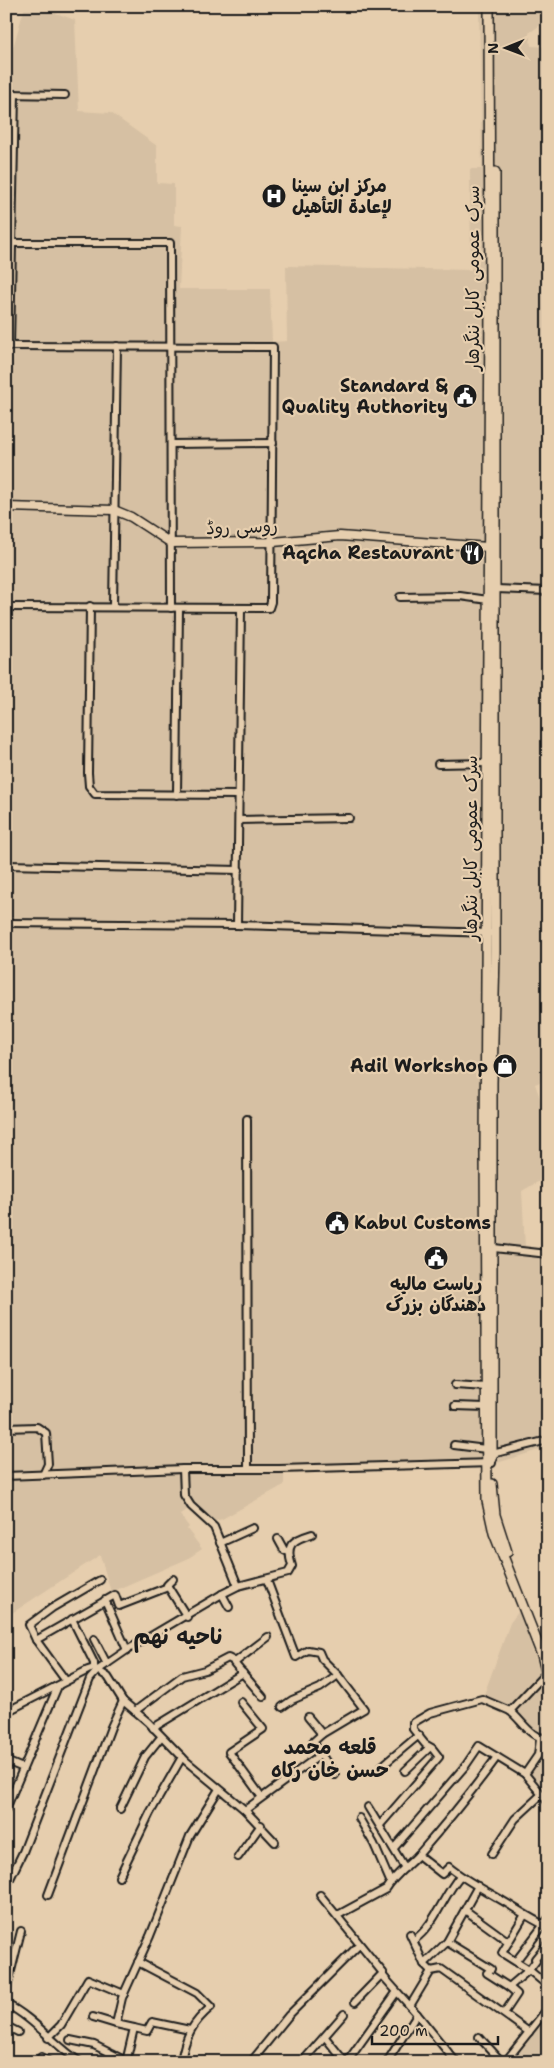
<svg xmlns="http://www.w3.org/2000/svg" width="554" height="2068" font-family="'Shantell Sans','Playpen Sans Arabic',sans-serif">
<rect width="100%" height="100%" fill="#e6ceae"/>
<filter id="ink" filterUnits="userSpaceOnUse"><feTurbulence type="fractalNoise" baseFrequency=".02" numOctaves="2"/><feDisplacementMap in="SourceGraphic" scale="10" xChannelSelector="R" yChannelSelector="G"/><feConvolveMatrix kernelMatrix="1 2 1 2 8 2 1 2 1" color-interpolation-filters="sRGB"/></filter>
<g filter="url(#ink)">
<g fill="#d6c0a3">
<path d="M25,6H36L75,20L79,111L111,113L157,146V183L174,184V225L182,226L179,289H270L272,342L287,341L286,266L471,270L470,169H482L479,6H548V13L539,26L529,33L531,46L548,47V226L545,231L548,233V1079L535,1084L548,1121V1176L522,1191L525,1247L548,1254V1447L481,1468L470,1459L278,1464L284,1473V1485L222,1519L212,1522L192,1506L180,1515L189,1527L187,1529L202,1549L187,1559L111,1592L100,1555L6,1617V59L10,58Z"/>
<path d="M519,1611L548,1693V1812L526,1777L540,1755L539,1739L519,1719L482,1700L510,1623Z"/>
<path d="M548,2008V2062H502Z"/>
</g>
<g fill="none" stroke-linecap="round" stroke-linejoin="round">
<defs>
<g id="minor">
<path d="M6,94L65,95"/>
<path d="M6,243H170L171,608"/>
<path d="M6,346L273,347L271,602L269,608L6,607"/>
<path d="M10,346L15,94"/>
<path d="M171,444L273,443"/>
<path d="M496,589L548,591"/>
<path d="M400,597L460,596L488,600"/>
<path d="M90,606L88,773L89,786L95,794L239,795"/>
<path d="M113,606L117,346"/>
<path d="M438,764L488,763"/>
<path d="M177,795L179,608"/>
<path d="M239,820L349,818"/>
<path d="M6,865L239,870"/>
<path d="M6,923L237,925L490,933"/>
<path d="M237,925L241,609"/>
<path d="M247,1119L248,1467"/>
<path d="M494,1248L548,1254"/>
<path d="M455,1385L486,1387"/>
<path d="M455,1406L486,1407"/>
<path d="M6,1428L37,1427L46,1433L48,1464L43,1475"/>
<path d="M454,1445L486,1449"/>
<path d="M492,1454L548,1440"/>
<path d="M183,1469L184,1495L191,1506L214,1527L238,1586"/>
<path d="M6,1476L183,1469H279L492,1463"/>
<path d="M278,1539L284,1550L289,1552"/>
<path d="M220,1543L253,1528"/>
<path d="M173,1579L167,1585L187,1617"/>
<path d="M267,1580L296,1657L308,1650L319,1652L322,1659L338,1675L364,1709L322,1734L313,1742L335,1775"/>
<path d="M222,1594L229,1607"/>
<path d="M105,1600L127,1650"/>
<path d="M72,1619L94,1663V1668"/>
<path d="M94,1639L107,1664"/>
<path d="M36,1640L115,1595L119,1606L168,1587"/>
<path d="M66,1681L36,1640L29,1625L52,1608L100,1580"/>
<path d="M263,1697L234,1663L268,1637"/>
<path d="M241,1702L263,1729L229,1752L261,1796"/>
<path d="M282,1707L292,1700L320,1688L338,1675"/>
<path d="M135,1711L182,1676L205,1670L228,1658L234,1661"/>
<path d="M510,1711C522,1720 531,1740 548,1738"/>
<path d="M6,1712L88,1670L94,1668L108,1677L123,1701L148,1722L186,1761L245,1810L275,1842"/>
<path d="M308,1717L322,1734"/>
<path d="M153,1728L243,1673"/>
<path d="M6,1761L23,1768"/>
<path d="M382,1766L419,1735"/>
<path d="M405,1771L429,1748"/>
<path d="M525,1774L538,1755L540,1739"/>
<path d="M368,1807L405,1868"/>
<path d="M6,1809L58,1686"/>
<path d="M120,1809L145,1757L161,1737"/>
<path d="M245,1810L320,1755"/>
<path d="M359,1818L374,1844L390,1881"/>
<path d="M380,1825L439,1757L432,1748L425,1744L413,1729V1723L430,1713L482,1699L510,1711L546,1673"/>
<path d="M394,1848L466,1765L479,1746L525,1774L548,1802"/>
<path d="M492,1854L515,1819L542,1794"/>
<path d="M418,1855L442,1874L449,1867C466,1881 485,1890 503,1901C520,1911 529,1918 548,1927"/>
<path d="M238,1857L261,1825"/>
<path d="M119,1877L150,1813L182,1757"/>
<path d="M6,1887L23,1852L90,1679L98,1670L127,1650L222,1594L238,1586L288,1573L292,1566C285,1544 292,1540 312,1534"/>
<path d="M48,1895L111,1727L123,1701"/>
<path d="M320,1895L383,1973V1976L417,2014L456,2062"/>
<path d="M465,1910L509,1942"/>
<path d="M338,1915L386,1889C394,1875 409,1865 420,1853C447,1822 473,1790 497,1757"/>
<path d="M524,1916L502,1953L529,1970L548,1986"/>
<path d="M410,1934L424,1964L431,1971"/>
<path d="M414,1940C435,1925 443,1896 460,1876"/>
<path d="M447,1942L491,1969L487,1973L509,1987L517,1994L505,2012"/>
<path d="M516,1961L548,1919"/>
<path d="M138,1962L197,1993L211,2007C192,2023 185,2037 181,2062"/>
<path d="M424,1964L447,1942L478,1886"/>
<path d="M509,1987L529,1970L536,1961L535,1959L548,1943"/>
<path d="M6,1991L21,1931"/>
<path d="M355,2002L383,1973"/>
<path d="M6,2004C34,2018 54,2045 80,2062"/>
<path d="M410,2006L431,1971L441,1969L529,2032"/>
<path d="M93,2017L116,2024"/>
<path d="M6,2026L18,2032"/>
<path d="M134,2028L147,2031L152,2022L190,2030"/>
<path d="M325,2037L345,2062"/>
<path d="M479,2037L502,2062"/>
<path d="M48,2038L61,2025L88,1979L124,1994"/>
<path d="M70,2040L94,2045L126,2061"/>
<path d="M41,2057L50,2062"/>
<path d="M126,2062L134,2028L116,2024L122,1998L150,1936L190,1836L219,1789"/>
<path d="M251,2062L289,2015L359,1945"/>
<path d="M302,2062L344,2014"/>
<path d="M347,2062L396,1993"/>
<path d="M387,2062L417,2014"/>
<path d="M505,2062L548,2008"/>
</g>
<path id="major" d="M6,507L114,510L131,517L171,543L273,542L340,536L488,547"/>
<g id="highway">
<path d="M489,6L490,304L485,1149L487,1501L494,1533L542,1655L548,1679"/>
<path d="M492,1459V1083L495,951V172"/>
<path d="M492,1484L495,1515L507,1552"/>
</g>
</defs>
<use href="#minor" stroke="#1c1c1c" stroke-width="10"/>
<use href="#major" stroke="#1c1c1c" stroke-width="11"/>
<use href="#highway" stroke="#1c1c1c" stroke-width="12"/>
<use href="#minor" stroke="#e6ceae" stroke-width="6"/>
<use href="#major" stroke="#e6ceae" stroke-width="8"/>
<use href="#highway" stroke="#e6ceae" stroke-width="9"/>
</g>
</g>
<defs>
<symbol id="hospital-disc" viewBox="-11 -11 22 22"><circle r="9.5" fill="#1c1c1c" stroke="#e6ceae"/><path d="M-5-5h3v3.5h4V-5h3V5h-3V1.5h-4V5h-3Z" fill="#fff"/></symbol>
<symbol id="civic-disc" viewBox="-11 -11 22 22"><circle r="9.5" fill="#1c1c1c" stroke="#e6ceae"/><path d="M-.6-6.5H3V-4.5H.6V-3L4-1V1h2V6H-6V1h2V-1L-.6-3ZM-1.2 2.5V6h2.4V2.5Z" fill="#fff"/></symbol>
<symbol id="restaurant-disc" viewBox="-11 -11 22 22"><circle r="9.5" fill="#1c1c1c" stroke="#e6ceae"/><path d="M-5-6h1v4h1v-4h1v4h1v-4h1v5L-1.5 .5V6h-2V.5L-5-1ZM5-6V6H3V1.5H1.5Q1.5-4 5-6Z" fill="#fff"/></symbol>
<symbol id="shop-disc" viewBox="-11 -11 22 22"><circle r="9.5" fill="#1c1c1c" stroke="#e6ceae"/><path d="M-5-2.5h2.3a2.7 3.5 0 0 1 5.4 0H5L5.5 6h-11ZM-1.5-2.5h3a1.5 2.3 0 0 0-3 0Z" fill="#fff"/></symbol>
</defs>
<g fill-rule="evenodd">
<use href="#hospital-disc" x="260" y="182" width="28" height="28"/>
<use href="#civic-disc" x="451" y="382" width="28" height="28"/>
<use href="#restaurant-disc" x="458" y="539" width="28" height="28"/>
<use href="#shop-disc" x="491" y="1052" width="28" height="28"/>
<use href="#civic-disc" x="323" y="1209" width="28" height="28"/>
<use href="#civic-disc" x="422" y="1244" width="28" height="28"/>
</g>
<g text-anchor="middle" stroke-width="4.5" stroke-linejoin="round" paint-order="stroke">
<g font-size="18" font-weight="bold" fill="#1c1c1c" stroke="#e6ceae" text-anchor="end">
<text x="292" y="192" text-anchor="start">مركز ابن سينا<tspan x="292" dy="21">لإعادة التأهيل</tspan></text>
<text x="448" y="392">Standard &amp;<tspan x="448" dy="21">Quality Authority</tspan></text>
<text x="454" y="559">Aqcha Restaurant</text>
<text x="488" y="1072">Adil Workshop</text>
<text x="354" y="1229" text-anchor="start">Kabul Customs</text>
<text x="436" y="1290" text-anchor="middle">ریاست مالیه<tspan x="436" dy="21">دهندگان بزرگ</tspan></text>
</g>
<g font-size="18" fill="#1c1c1c" stroke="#e6ceae">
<text transform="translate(473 278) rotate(-90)" y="6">سرک عمومی کابل ننگرهار</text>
<text transform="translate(242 527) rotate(-2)" y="6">روسی روڈ</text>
<text transform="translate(471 848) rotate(-90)" y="6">سرک عمومی کابل ننگرهار</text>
</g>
<g font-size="20" font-weight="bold" fill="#1c1c1c" stroke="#e6ceae">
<text x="330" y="1754">قلعه محمد<tspan x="330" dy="23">حسن خان رکاه</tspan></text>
</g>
<g font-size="22" font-weight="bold" fill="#1c1c1c" stroke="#e6ceae">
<text x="178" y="1644">ناحیه نهم</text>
</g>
</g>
<rect width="554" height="2068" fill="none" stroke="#e6ceae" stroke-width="25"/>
<rect x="12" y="12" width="529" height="2043" fill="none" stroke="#1c1c1c" stroke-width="2" filter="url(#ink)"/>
<g transform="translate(506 48) rotate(269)" stroke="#e6ceae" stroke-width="4" paint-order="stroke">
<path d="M0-4L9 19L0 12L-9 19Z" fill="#1c1c1c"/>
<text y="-8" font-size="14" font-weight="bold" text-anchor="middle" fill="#1c1c1c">N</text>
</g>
<path d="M372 2036v8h126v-8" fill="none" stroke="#1c1c1c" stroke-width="2.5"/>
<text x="379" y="2036" font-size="15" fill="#1c1c1c" stroke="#e6ceae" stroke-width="4" paint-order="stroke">200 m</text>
</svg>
